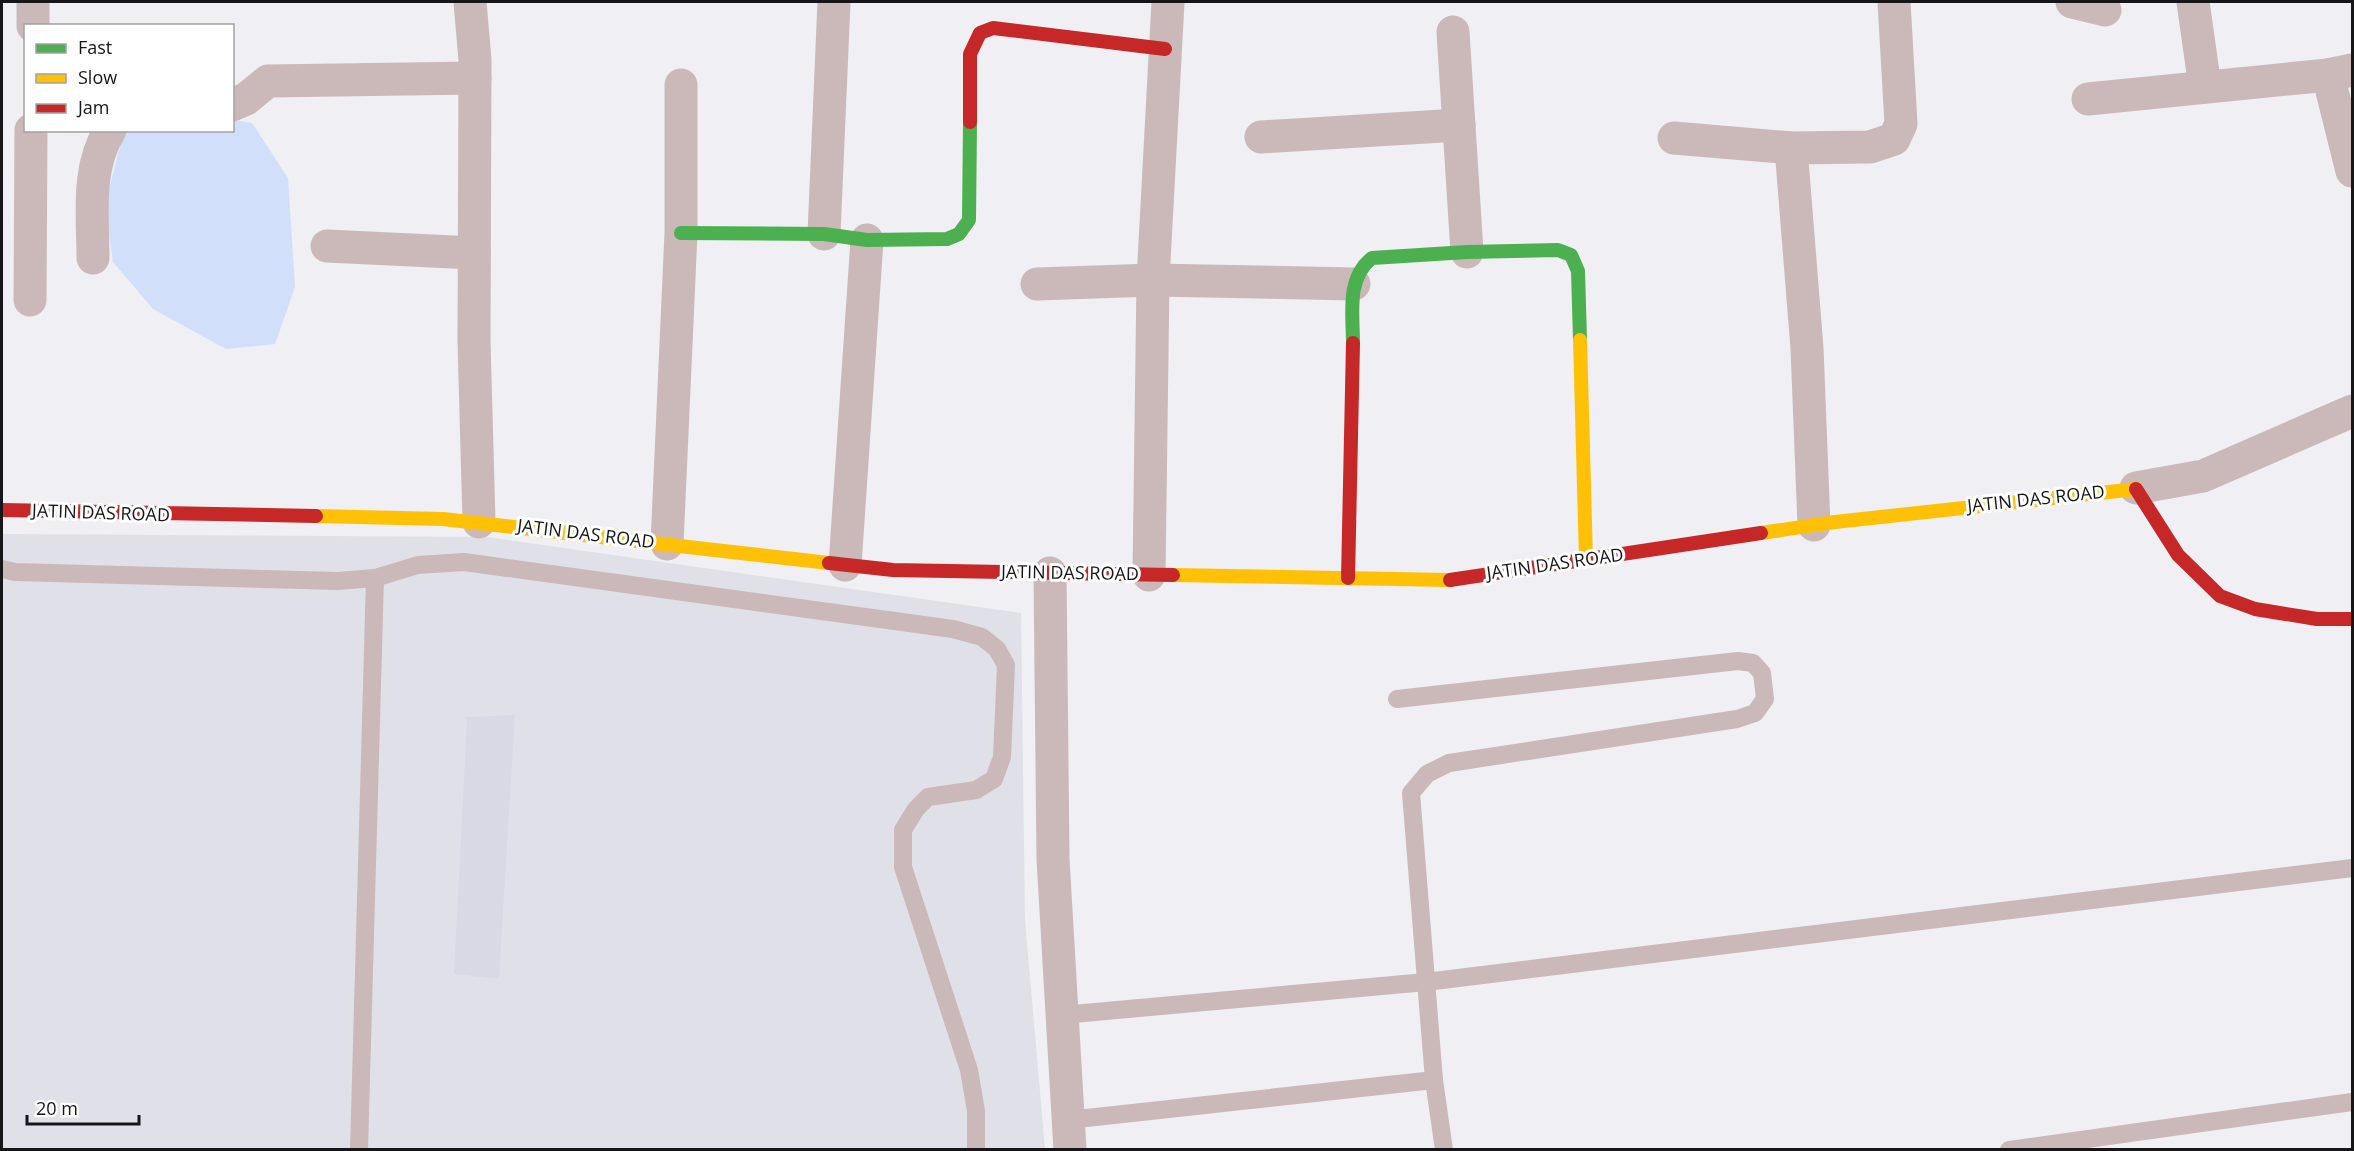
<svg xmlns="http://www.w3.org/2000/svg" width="2354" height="1151" font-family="'Open Sans',sans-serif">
<rect width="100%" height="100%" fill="#efeff4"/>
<path fill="#e0e0e9" d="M2,534L487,537L1021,613L1025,920L1045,1149L2,1150Z"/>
<path fill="#d2dffa" d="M233,120L252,123L288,178L295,287L275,344L226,349L153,309L113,262L105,205L124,131L232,130Z"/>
<path fill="#d9d9e5" d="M515,715L499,979L454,974L467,717Z"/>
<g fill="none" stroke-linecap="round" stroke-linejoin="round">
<g stroke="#cab9b8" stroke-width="18">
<path d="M2,569L15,572L338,581L375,578L418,565L464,562L953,629L982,637L997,649L1006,665L1002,757L994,779L976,790L928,797L916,809L903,830V867L969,1070L976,1111V1150"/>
<path d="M1397,699L1738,661L1753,663L1762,673L1765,699L1755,713L1737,719L1449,763L1427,774L1411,793L1434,1080L1444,1150"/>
<path d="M1062,1015L1426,982L2352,868"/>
<path d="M1068,1120L1434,1080"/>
<path d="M359,1150L375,578"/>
<path d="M2009,1150L2352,1102"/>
</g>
<g stroke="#cab9b8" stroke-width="33">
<path d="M470,2L475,60L474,341L479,522"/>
<path d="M2072,2L2105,10"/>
<path d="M2193,2L2205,87"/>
<path d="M33,26V2"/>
<path d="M1453,32L1467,252"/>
<path d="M2328,75L2352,171"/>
<path d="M2088,99L2328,75L2352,70"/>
<path d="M232,105L246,99L268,81L475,78"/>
<path d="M1261,137L1459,125"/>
<path d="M1674,138L1791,148L1870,147L1894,139L1901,124L1894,2"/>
<path d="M1791,148L1807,348L1814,525"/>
<path d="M824,234L834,2"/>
<path d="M327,246L474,253"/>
<path d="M93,258C93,215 86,169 110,130"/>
<path d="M1037,284L1153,280L1354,284"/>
<path d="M30,300L31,130"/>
<path d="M2136,488L2203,476L2352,411"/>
<path d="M667,544L681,233V85"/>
<path d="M845,565L867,240"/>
<path d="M1050,573L1053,859L1070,1150"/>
<path d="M1149,575L1153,280L1168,2"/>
</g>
<g stroke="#4caf50" stroke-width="14">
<path d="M681,233L824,234L867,240L947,239L959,234L969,220L970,122"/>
<path d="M1353,343C1353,314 1346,278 1372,258L1467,252L1558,250L1571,255L1578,271L1580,340"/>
</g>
<g stroke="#ffc107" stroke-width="14">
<path d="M1580,340L1586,559"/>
<path d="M316,516L443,519L829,563"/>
<path d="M1761,533L1835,522L2136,489"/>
<path d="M1173,575L1450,580"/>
</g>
<g stroke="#c62828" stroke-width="14">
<path d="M970,122V54L980,33L993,28L1165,49"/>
<path d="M2136,489L2178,555L2220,596L2255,609L2317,619H2352"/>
<path d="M2,510L316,516"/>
<path d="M829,563L893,570L1173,575"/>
<path d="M1348,578L1353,343"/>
<path d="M1450,580L1761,533"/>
</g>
</g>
<g text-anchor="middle" stroke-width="6" stroke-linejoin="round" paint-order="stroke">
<g font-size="18" fill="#161619" stroke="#fff">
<text transform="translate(2036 499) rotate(-6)" y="6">JATIN DAS ROAD</text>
<text transform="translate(101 513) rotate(2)" y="6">JATIN DAS ROAD</text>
<text transform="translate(586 534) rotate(7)" y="6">JATIN DAS ROAD</text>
<text transform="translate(1555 564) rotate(-8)" y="6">JATIN DAS ROAD</text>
<text transform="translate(1070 573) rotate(1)" y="6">JATIN DAS ROAD</text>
</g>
</g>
<rect width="2354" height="1151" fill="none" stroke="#161619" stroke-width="6"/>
<rect x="24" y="24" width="210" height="108" fill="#ffffff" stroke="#a2a2a3" stroke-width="1.5"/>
<rect x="36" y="44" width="30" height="9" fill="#4caf50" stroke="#a2a2a3" stroke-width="1.5"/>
<text x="78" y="54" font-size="18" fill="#161619">Fast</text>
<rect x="36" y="74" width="30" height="9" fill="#ffc107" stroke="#a2a2a3" stroke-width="1.5"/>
<text x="78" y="84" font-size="18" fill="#161619">Slow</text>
<rect x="36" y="104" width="30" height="9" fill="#c62828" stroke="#a2a2a3" stroke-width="1.5"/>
<text x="78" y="114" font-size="18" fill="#161619">Jam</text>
<path d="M27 1115v9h112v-9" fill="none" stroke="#161619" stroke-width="3"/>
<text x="36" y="1115" font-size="18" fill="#161619" stroke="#ffffff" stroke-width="4.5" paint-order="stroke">20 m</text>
</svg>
